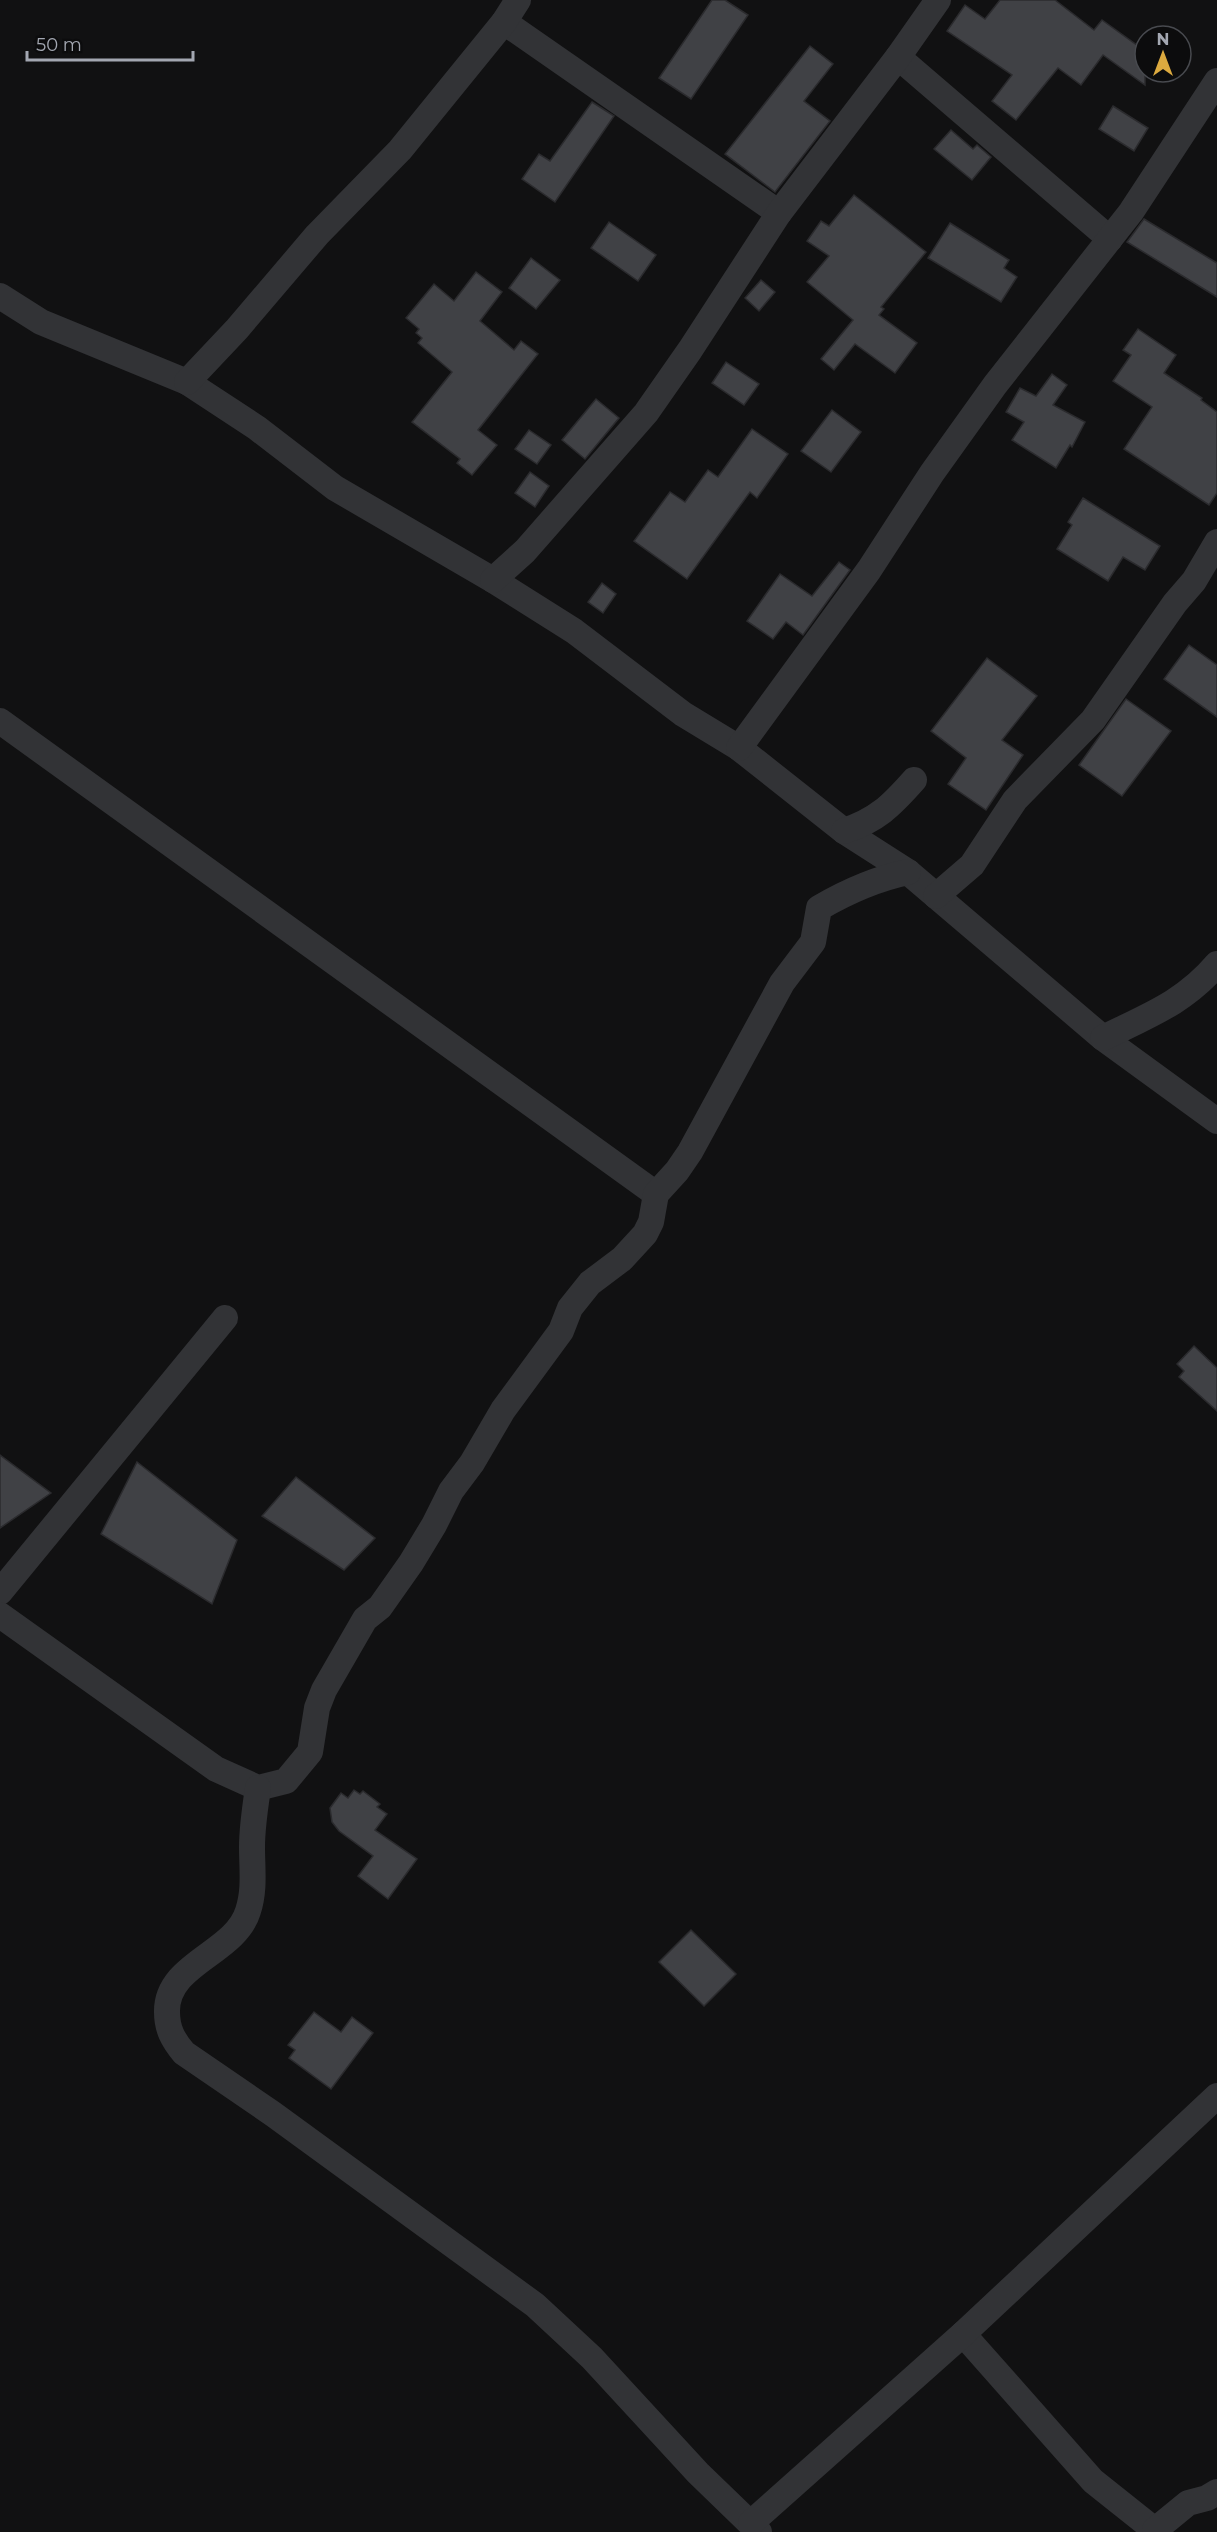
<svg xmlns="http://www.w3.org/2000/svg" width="1217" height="2532" font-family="Montserrat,sans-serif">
<rect width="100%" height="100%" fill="#111112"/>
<g fill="#404145" stroke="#2b2b2e" stroke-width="1.5">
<path d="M712,0H725L748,15L691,99L659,78Z"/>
<path d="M1000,0H1055L1094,30L1102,20L1145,51V85L1103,55L1081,85L1058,68L1016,120L992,101L1012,75L947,31L965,5L985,19Z"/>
<path d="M810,46L833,64L804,101L830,121L775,192L725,154Z"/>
<path d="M592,102L614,116L555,202L522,179L539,154L550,161Z"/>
<path d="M1113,106L1148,128L1134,151L1099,129Z"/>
<path d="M951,130L973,149L977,145L991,157L972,180L934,149Z"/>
<path d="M854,195L926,252L881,307L884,309L879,315L917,343L895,373L855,344L834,370L821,359L853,320L807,282L829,256L807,241L821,221L829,226Z"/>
<path d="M1144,219L1217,263V297L1127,242Z"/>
<path d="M609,222L656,255L638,281L591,248Z"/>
<path d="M950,223L1009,260L1004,268L1017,277L1001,302L928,258Z"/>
<path d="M531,258L560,280L536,309L509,288Z"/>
<path d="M476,272L502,292L480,321L514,350L521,341L538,354L478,430L497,445L472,475L457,463L460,459L412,422L452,372L418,343L422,338L416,333L419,329L406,318L434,284L454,301Z"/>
<path d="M761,280L775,292L759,311L745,298Z"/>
<path d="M1138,329L1176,355L1164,373L1202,398L1201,400L1217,412V493L1209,505L1124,449L1152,407L1113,381L1131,355L1123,350Z"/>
<path d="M726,362L759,384L744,405L712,383Z"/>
<path d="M1052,374L1067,385L1053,405L1085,422L1072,447L1070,445L1056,468L1012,440L1024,422L1006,412L1020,388L1036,396Z"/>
<path d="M596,399L619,418L585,459L562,440Z"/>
<path d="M832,410L861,432L831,472L801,451Z"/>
<path d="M752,429L788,454L757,498L750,492L687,579L634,541L670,492L685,502L708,470L718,477Z"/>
<path d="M529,430L551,445L537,464L515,449Z"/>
<path d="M530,472L549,486L535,507L515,493Z"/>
<path d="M1083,498L1160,546L1145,570L1123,557L1108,581L1057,549L1072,525L1068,522Z"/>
<path d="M839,562L850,570L803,635L786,622L773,639L747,621L780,574L812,596Z"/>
<path d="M602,583L616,594L603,613L588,602Z"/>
<path d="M1189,645L1217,665V717L1164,679Z"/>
<path d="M987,658L1037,696L1002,740L1023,755L986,810L948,784L966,758L931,731Z"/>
<path d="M1126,699L1171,731L1122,796L1079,765Z"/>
<path d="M1194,1346L1217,1368V1411L1179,1377L1184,1371L1177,1364Z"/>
<path d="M0,1455L51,1493L0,1528Z"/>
<path d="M137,1462L237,1540L212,1604L101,1534Z"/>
<path d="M296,1477L375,1538L344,1570L262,1516Z"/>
<path d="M354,1790L360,1794L363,1791L380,1804L377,1807L387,1814L375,1830L417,1859L388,1899L358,1876L373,1856L339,1831L332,1822L330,1808L341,1793L348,1798Z"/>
<path d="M691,1930L736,1974L704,2006L659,1962Z"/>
<path d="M314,2012L341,2032L352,2017L373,2033L331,2089L289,2058L295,2050L288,2045Z"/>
</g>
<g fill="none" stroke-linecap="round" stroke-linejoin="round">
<g stroke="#323336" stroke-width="26">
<path d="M504,22L779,213"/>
<path d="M898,57L1110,239"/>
<path d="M0,296L41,322L187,382L257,428L335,488L493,580L574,631L683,714L739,748L844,831L908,872L1103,1038L1217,1121"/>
<path d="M187,382L237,329L317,235L400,150L504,22L518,0"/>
<path d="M493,580L525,551L646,413L690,350L779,213L898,57L938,0"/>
<path d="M0,721L656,1194"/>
<path d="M739,748L869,570L932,473L995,385L1131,212L1217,81"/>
<path d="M844,831C877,820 891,806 914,780"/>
<path d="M936,896L972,865L1015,800L1093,720L1175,603L1194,581L1217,542"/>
<path d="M1103,1038C1147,1016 1184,1003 1217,964"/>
<path d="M0,1592L225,1318"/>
<path d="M0,1615L216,1769L258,1788L286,1781L310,1752L317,1708L324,1690L365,1619L380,1607L411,1563L434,1525L451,1491L472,1463L503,1410L561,1331L570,1308L590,1283L622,1259L645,1234L651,1222L656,1194L677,1171L690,1152L782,983L813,942L819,908C848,891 875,879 908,872"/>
<path d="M258,1788C255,1808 252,1827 252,1847C252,1869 255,1890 248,1911C235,1954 166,1963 167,2012C167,2029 173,2040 184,2053L273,2114L535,2305L592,2358L698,2473L759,2532"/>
<path d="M963,2334L1093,2481L1157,2532"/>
<path d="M751,2523L963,2334L1217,2096"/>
<path d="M1155,2530L1188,2503L1207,2498L1217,2492"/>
</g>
</g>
<g transform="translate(1163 54)"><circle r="28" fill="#0c0c0d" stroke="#484a4f" stroke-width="1.5"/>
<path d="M0-4.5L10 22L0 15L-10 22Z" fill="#dcaa3f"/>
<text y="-9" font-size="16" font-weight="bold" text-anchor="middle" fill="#a3a7b1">N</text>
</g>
<path d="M27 51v9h166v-9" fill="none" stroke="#a3a7b1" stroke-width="3"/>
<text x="36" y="51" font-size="18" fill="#a3a7b1" stroke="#0c0c0d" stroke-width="4.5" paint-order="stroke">50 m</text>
</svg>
